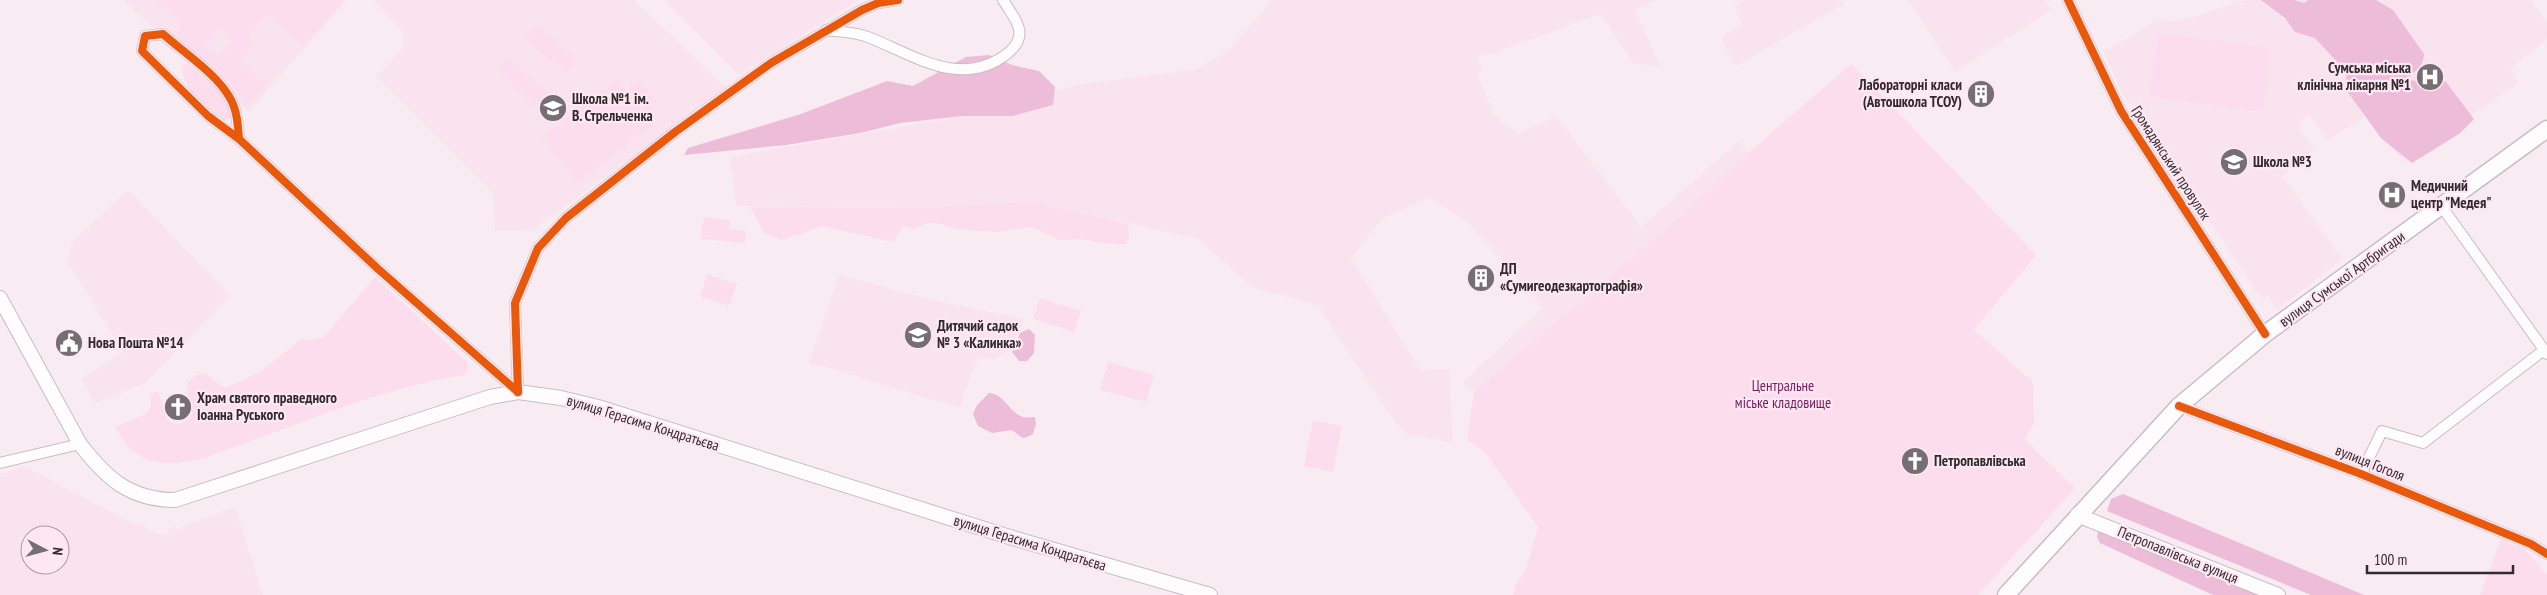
<svg xmlns="http://www.w3.org/2000/svg" width="2547" height="595" font-family="'PT Sans Narrow',sans-serif">
<rect width="100%" height="100%" fill="#f8ecf2"/>
<g fill="#f9e3ef" fill-rule="evenodd">
<path d="M122,0H347L248,112Z"/>
<path d="M373,0H634L727,88L532,230L495,231L493,193L377,77L403,47V33Z"/>
<path d="M663,0H858L739,75Z"/>
<path d="M1272,0H1657L1635,10L1660,66L1634,64L1601,14L1477,59L1483,71L1477,74L1494,115L1518,133L1556,116L1641,227L1739,141L1749,152L1668,228L1474,392L1463,382L1543,308L1468,222L1429,198L1383,218L1351,258L1420,370L1449,369L1453,443L1406,434L1388,412L1318,305L1252,287L1198,239L1034,202L909,208L736,206L730,157L985,112L1076,85L1197,69L1228,51Z"/>
<path d="M1745,0H1841L1844,4L1736,66L1721,37L1742,25L1734,6Z"/>
<path d="M1908,0H2045L2051,10L1955,72Z"/>
<path d="M2244,0H2531L2547,23V39L2510,69L2519,83L2403,161L2370,114L2328,140L2309,115L2297,124L2314,149L2282,176L2342,259L2277,310L2268,295L2262,299L2122,93L2104,52L2158,20L2177,22Z"/>
<path d="M128,190L230,296L145,383L95,403L81,379L123,352L68,262L71,243Z"/>
<path d="M839,275L932,300L1025,319L1010,351L993,360L980,356L964,391L960,408L809,362Z"/>
<path d="M24,466L138,526L140,523L147,527L146,530L150,532L164,534L168,532L167,529L175,527L176,529L235,507L263,595H0V474ZM30,535H60V565H30Z"/>
</g>
<g fill="#fcddee" fill-rule="evenodd">
<path d="M156,0H344L303,45L267,15L248,36L256,45L240,62L267,84L246,106L235,89L181,41L178,35L180,22ZM219,28L233,41L218,58L204,45Z"/>
<path d="M537,25L577,60L565,73L525,39Z"/>
<path d="M2158,33L2271,48L2263,112L2150,97Z"/>
<path d="M509,59L548,93L536,106L497,72Z"/>
<path d="M184,64H188L224,95L232,115L230,119L224,120C198,101 191,101 182,69Z"/>
<path d="M1851,64L2036,255L1974,330L2033,382L2034,423L2024,439L2075,488L1978,595H1513L1516,584L1526,569L1538,527L1485,452L1467,440L1474,392L1668,228L1749,152Z"/>
<path d="M618,79L652,125L577,183L542,137Z"/>
<path d="M639,80L658,102L646,112L628,89Z"/>
<path d="M1034,202L1128,224L1129,236L1126,244L1101,243L1082,239L1059,240L1031,227L998,232L955,229L938,223H927L915,229L903,226L893,242L823,226L782,240L765,234L750,207L909,208Z"/>
<path d="M704,217L730,220V229L746,231L745,243L700,239Z"/>
<path d="M707,274L737,284L729,306L700,296Z"/>
<path d="M375,277L467,362L468,370L464,375C373,389 288,430 201,459C160,467 137,466 115,427L145,414L151,407L150,394L158,391L167,420C174,424 179,426 185,421C202,410 185,397 187,386C188,378 197,375 204,373L225,388L258,373L301,340L323,338Z"/>
<path d="M1040,298L1081,311L1074,332L1033,319Z"/>
<path d="M1108,362L1154,375L1146,402L1100,390Z"/>
<path d="M1313,420L1342,426L1333,472L1304,466Z"/>
<path d="M2501,539L2524,549L2547,575V595H2480Z"/>
</g>
<g fill="#edbcd9">
<path d="M2261,0H2294L2304,3L2308,0H2376L2393,10L2424,54C2424,66 2414,72 2406,79C2419,84 2433,77 2446,82L2474,119L2459,134L2412,163L2381,138L2347,91L2346,72L2315,38L2295,32L2285,18Z"/>
<path d="M989,55L1012,65L1039,71L1055,87L1053,105L1012,116H962L900,123L860,133L786,145L684,155L688,148L801,114L887,81L913,86L966,57Z"/>
<path d="M1029,329L1035,335L1034,353L1027,361H1019L1012,352L1020,333Z"/>
<path d="M989,393C1005,394 1009,413 1023,417C1026,418 1031,417 1035,417L1036,424L1033,434C1019,442 1022,435 1011,430L992,433L978,426L973,414L977,405Z"/>
<path d="M2123,494L2364,595H2311L2107,511L2111,499Z"/>
<path d="M2104,529L2266,595H2213L2100,543L2097,537L2098,532Z"/>
</g>
<g fill="none" stroke-linecap="round" stroke-linejoin="round">
<defs>
<g id="minor">
<path d="M2068,0L2121,111L2265,334"/>
<path d="M826,30C840,32 855,32 868,37C914,55 961,90 1008,53C1031,34 1014,18 1003,0"/>
<path d="M239,139C238,125 237,110 230,98C217,74 183,52 163,34L145,36L142,51L208,116L239,139L377,268L518,392"/>
<path d="M2442,207L2547,354"/>
<path d="M518,392L515,303L538,248L566,218L675,132L771,63L862,10L878,3L898,0"/>
<path d="M2179,406L2361,474L2531,544L2547,554"/>
<path d="M0,463L80,444"/>
<path d="M2361,474L2382,431L2423,443L2544,350"/>
</g>
<g id="secondary">
<path d="M0,298L80,444C106,478 130,500 175,500L490,397L518,392L561,398L598,407L1016,539L1210,595"/>
<path d="M2077,515L2278,595"/>
</g>
<path id="primary" d="M2006,595L2179,406L2265,334L2547,129"/>
</defs>
<use href="#minor" stroke="#c7bec3" stroke-width="12"/>
<use href="#secondary" stroke="#c7bec3" stroke-width="16"/>
<use href="#primary" stroke="#c7bec3" stroke-width="19"/>
<use href="#minor" stroke="#fefcfd" stroke-width="10"/>
<use href="#secondary" stroke="#fefcfd" stroke-width="14"/>
<use href="#primary" stroke="#fefcfd" stroke-width="16"/>
<defs>
<g id="cycleway">
<path d="M2068,0L2121,111L2265,334"/>
<path d="M239,139C238,125 237,110 230,98C217,74 183,52 163,34L145,36L142,51L208,116L239,139L377,268L518,392"/>
<path d="M518,392L515,303L538,248L566,218L675,132L771,63L862,10L878,3L898,0"/>
<path d="M2179,406L2361,474L2531,544L2547,554"/>
</g>
</defs>
<use href="#cycleway" stroke="#fde7f3" stroke-width="11"/>
<use href="#cycleway" stroke="#e8590c" stroke-width="8"/>
</g>
<defs>
<symbol id="hospital-disc" viewBox="-11 -11 22 22"><circle r="9.5" fill="#776e73" stroke="#fde7f3"/><path d="M-5-5h3v3.5h4V-5h3V5h-3V1.5h-4V5h-3Z" fill="#fff"/></symbol>
<symbol id="building-disc" viewBox="-11 -11 22 22"><circle r="9.5" fill="#776e73" stroke="#fde7f3"/><path d="M-4-6H4V6H1V3H-1V6H-4ZM-2.5-4.3h1.7v1.8h-1.7ZM.8-4.3h1.7v1.8H.8ZM-2.5-1h1.7V.8h-1.7ZM.8-1h1.7V.8H.8Z" fill="#fff"/></symbol>
<symbol id="school-disc" viewBox="-11 -11 22 22"><circle r="9.5" fill="#776e73" stroke="#fde7f3"/><path d="M0-5L7-2L0 1L-7-2ZM-4 1L0 2.5L4 1V4Q0 6-4 4Z" fill="#fff"/></symbol>
<symbol id="civic-disc" viewBox="-11 -11 22 22"><circle r="9.5" fill="#776e73" stroke="#fde7f3"/><path d="M-.6-6.5H3V-4.5H.6V-3L4-1V1h2V6H-6V1h2V-1L-.6-3ZM-1.2 2.5V6h2.4V2.5Z" fill="#fff"/></symbol>
<symbol id="church-disc" viewBox="-11 -11 22 22"><circle r="9.5" fill="#776e73" stroke="#fde7f3"/><path d="M-1.2-6h2.4v3.5h3.3v2.4h-3.3V6h-2.4V-.1h-3.3v-2.4h3.3Z" fill="#fff"/></symbol>
</defs>
<g fill-rule="evenodd">
<use href="#hospital-disc" x="2414" y="61" width="32" height="32"/>
<use href="#building-disc" x="1965" y="78" width="32" height="32"/>
<use href="#school-disc" x="537" y="92" width="32" height="32"/>
<use href="#school-disc" x="2218" y="146" width="32" height="32"/>
<use href="#hospital-disc" x="2376" y="179" width="32" height="32"/>
<use href="#building-disc" x="1465" y="262" width="32" height="32"/>
<use href="#school-disc" x="902" y="319" width="32" height="32"/>
<use href="#civic-disc" x="53" y="327" width="32" height="32"/>
<use href="#church-disc" x="162" y="391" width="32" height="32"/>
<use href="#church-disc" x="1899" y="445" width="32" height="32"/>
</g>
<g text-anchor="middle" stroke-width="4.5" stroke-linejoin="round" paint-order="stroke">
<g font-size="15" font-weight="bold" fill="#322a2e" stroke="#fde7f3" text-anchor="start">
<text x="2411" y="73" text-anchor="end">Сумська міська<tspan x="2411" dy="17">клінічна лікарня №1</tspan></text>
<text x="1962" y="90" text-anchor="end">Лабораторні класи<tspan x="1962" dy="17">(Автошкола ТСОУ)</tspan></text>
<text x="572" y="104">Школа №1 ім.<tspan x="572" dy="17">В. Стрельченка</tspan></text>
<text x="2253" y="167">Школа №3</text>
<text x="2411" y="191">Медичний<tspan x="2411" dy="17">центр "Медея"</tspan></text>
<text x="1500" y="274">ДП<tspan x="1500" dy="17">«Сумигеодезкартографія»</tspan></text>
<text x="937" y="331">Дитячий садок<tspan x="937" dy="17">№ 3 «Калинка»</tspan></text>
<text x="88" y="348">Нова Пошта №14</text>
<text x="197" y="403">Храм святого праведного<tspan x="197" dy="17">Іоанна Руського</tspan></text>
<text x="1934" y="466">Петропавлівська</text>
</g>
<g font-size="15" fill="#322a2e" stroke="#fde7f3">
<text transform="translate(2171 163) rotate(57)" y="5">Громадянський провулок</text>
<text transform="translate(2342 279) rotate(-36)" y="5">вулиця Сумської Артбригади</text>
<text transform="translate(643 423) rotate(17)" y="5">вулиця Герасима Кондратьєва</text>
<text transform="translate(2370 463) rotate(22)" y="5">вулиця Гоголя</text>
<text transform="translate(1030 543) rotate(17)" y="5">вулиця Герасима Кондратьєва</text>
<text transform="translate(2178 555) rotate(22)" y="5">Петропавлівська вулиця</text>
</g>
<g font-size="15" fill="#781b5b" stroke="#fde7f3">
<text x="1783" y="391">Центральне<tspan x="1783" dy="17">міське кладовище</tspan></text>
</g>
</g>
<g transform="translate(45 550) rotate(96)"><circle r="24" fill="#fde7f3" stroke="#ac9ba4"/>
<path d="M0-4L9 19L0 12L-9 19Z" fill="#776e73"/>
<text y="-8" font-size="14" font-weight="bold" text-anchor="middle" fill="#322a2e">N</text>
</g>
<path d="M2367 565v8h146v-8" fill="none" stroke="#322a2e" stroke-width="2.5"/>
<text x="2374" y="565" font-size="15" fill="#322a2e" stroke="#fde7f3" stroke-width="4" paint-order="stroke">100 m</text>
</svg>
